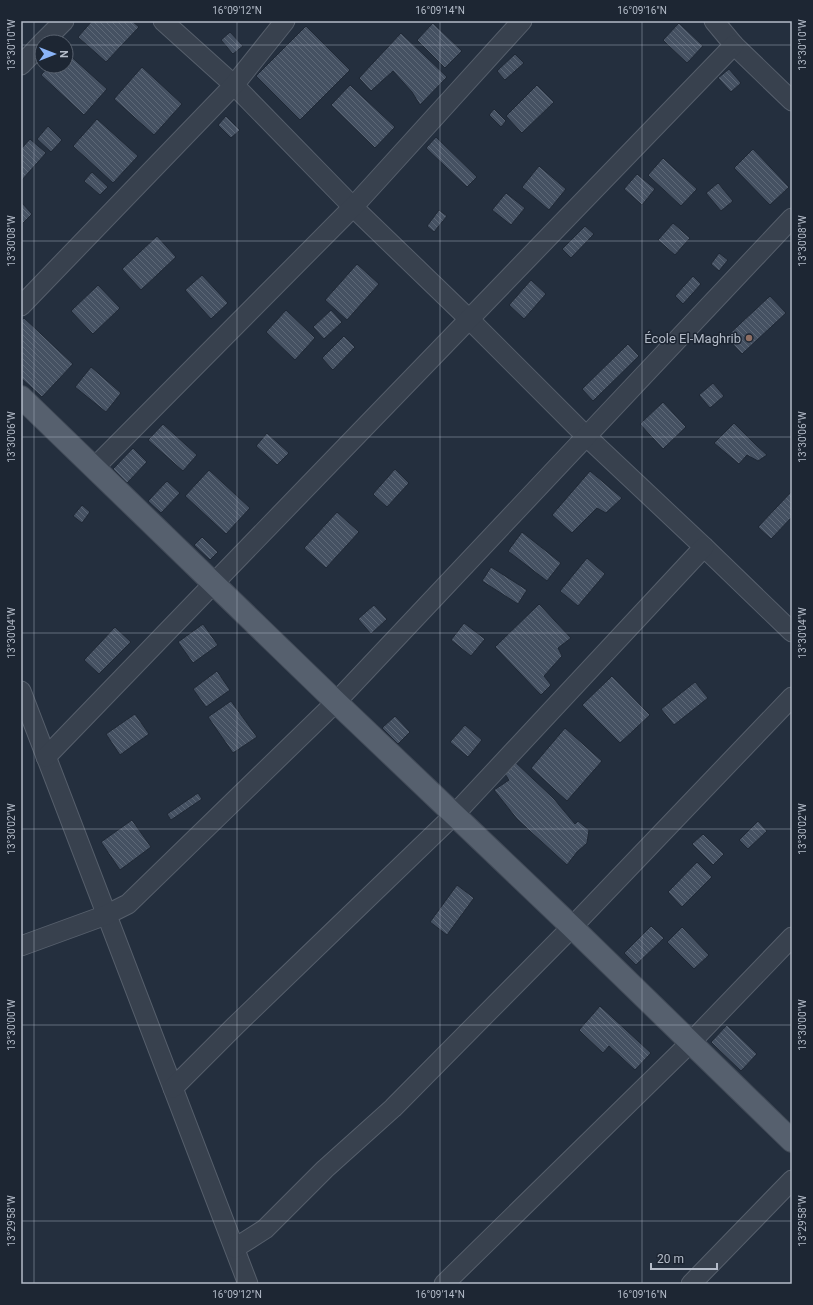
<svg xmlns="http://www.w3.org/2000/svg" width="813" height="1305" font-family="Roboto,sans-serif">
<defs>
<pattern id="building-back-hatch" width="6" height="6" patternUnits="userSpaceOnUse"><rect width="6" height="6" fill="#455162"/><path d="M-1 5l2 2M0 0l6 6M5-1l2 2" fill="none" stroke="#5d6877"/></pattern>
</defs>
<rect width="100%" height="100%" fill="#242f3e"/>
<g fill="url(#building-back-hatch)" stroke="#1f2835">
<path d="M92,21H132L139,27L106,62L78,37Z"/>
<path d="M433,23L462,51L445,68L417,40Z"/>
<path d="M679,23L703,46L687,63L663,40Z"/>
<path d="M306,26L350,70L300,120L256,76Z"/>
<path d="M230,32L243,46L233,54L221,40Z"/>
<path d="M401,33L447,77L420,105L412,92L393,71L371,91L359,78Z"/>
<path d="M66,52L107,89L84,115L41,75L49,66H66Z"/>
<path d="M515,54L524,63L505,80L497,71Z"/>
<path d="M142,67L182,104L154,135L114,99Z"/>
<path d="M729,69L741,83L731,92L718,78Z"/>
<path d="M350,85L395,127L375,148L331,105Z"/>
<path d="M537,85L554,102L522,133L506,116Z"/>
<path d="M494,109L506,121L501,127L489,115Z"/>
<path d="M226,116L240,130L231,138L218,125Z"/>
<path d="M97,119L138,156L113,183L73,146Z"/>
<path d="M48,126L62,140L51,152L37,139Z"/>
<path d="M436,137L477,177L467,187L426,148Z"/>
<path d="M30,139L46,153L21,181V149Z"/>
<path d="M753,149L789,187L770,205L734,168Z"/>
<path d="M663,158L697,189L681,206L648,175Z"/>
<path d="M539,166L566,189L549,210L522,187Z"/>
<path d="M92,172L108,187L100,195L84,181Z"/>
<path d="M637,174L655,189L642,205L624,189Z"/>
<path d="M718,183L733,201L721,211L706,193Z"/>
<path d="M506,193L525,208L511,225L492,210Z"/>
<path d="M21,202L32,214L21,225Z"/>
<path d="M439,210L447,216L434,232L427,226Z"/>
<path d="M673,223L690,238L675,255L658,240Z"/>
<path d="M585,226L594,234L571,258L562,249Z"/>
<path d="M157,236L176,257L141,290L122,269Z"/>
<path d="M719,253L728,260L719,271L711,264Z"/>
<path d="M357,264L379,284L347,320L325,300Z"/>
<path d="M202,275L228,303L211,319L185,290Z"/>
<path d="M693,276L701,284L683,304L675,296Z"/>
<path d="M531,280L546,294L524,319L509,305Z"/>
<path d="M98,285L120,308L93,334L71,311Z"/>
<path d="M770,296L786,313L742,354L726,337Z"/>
<path d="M286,310L315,338L295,360L266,332Z"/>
<path d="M331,310L342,322L324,339L313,327Z"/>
<path d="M24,318L73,364L42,397L21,378V321Z"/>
<path d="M344,336L355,347L333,370L322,358Z"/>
<path d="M628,344L639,356L593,401L582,389Z"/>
<path d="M91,367L121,393L106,412L75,387Z"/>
<path d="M713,383L724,396L710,408L699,395Z"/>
<path d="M663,402L686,427L663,449L640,424Z"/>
<path d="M734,423L757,446L767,455L758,461L747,455L739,464L714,443Z"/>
<path d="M163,424L197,455L183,471L148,440Z"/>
<path d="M267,433L289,453L277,465L256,446Z"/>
<path d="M133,448L147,462L127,483L113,469Z"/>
<path d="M395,469L409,483L387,507L373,494Z"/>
<path d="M209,470L250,508L226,534L185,496Z"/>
<path d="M590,471L622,498L606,513L597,508L572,533L552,515Z"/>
<path d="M167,481L180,493L161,513L148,501Z"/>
<path d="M792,491V517L771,539L758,527Z"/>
<path d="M82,505L90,512L82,523L73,516Z"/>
<path d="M337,512L359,532L326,568L304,548Z"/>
<path d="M522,532L561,563L547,581L508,551Z"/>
<path d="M202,537L218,552L210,560L194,545Z"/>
<path d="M587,558L605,574L578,606L560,591Z"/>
<path d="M491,567L527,590L518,604L482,581Z"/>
<path d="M539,604L571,638L558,648L562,656L544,676L551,685L541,695L495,647Z"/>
<path d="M374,605L387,619L371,634L358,619Z"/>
<path d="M464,623L485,639L471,656L451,640Z"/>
<path d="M203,624L218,645L193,663L178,642Z"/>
<path d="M115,627L131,642L99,674L84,660Z"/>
<path d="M217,671L230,690L206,707L193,689Z"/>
<path d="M612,676L650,715L620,743L582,705Z"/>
<path d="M695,682L708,698L674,725L661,709Z"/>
<path d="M231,701L257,737L233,753L208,717Z"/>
<path d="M135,714L149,734L120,755L106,734Z"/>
<path d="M395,716L410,732L398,744L382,728Z"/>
<path d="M465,725L482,740L468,757L450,742Z"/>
<path d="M565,728L602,761L567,801L531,768Z"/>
<path d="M512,759L554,799L575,824L578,821L589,830L587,843L577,852L567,865L517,819L494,790L509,780L501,768Z"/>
<path d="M198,793L202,799L171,820L167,814Z"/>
<path d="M132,820L151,847L120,870L101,842Z"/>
<path d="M758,821L767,831L748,849L739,840Z"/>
<path d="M703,834L724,854L713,865L692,844Z"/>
<path d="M697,862L712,877L682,907L668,892Z"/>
<path d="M457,885L474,898L447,935L430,922Z"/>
<path d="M651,926L664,938L636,965L624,953Z"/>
<path d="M682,927L709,955L694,969L667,942Z"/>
<path d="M600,1006L651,1053L635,1070L609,1046L603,1053L579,1030Z"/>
<path d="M727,1025L757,1054L741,1071L711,1042Z"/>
</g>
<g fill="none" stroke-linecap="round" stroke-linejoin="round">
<defs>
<g id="street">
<path d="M163,21L234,85L353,207L469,319L586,436L704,547L792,632"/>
<path d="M714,21L734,45L792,101"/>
<path d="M43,42L64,21"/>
<path d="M21,65L42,43"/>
<path d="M21,306L234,85L285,21"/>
<path d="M94,468L353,207L522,21"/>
<path d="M21,691L248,1284"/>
<path d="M46,757L734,45"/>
<path d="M21,946L106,915L128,904L336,702L792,218"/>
<path d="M173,1088L235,1026L454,815L704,547"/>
<path d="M235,1248L265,1229L325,1169L393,1108L572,927L792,697"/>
<path d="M444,1284L691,1042L792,937"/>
<path d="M691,1284L792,1180"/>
</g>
<path id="primary" d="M21,397L336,702L572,927L792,1141"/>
</defs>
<use href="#street" stroke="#565f6c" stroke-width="21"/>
<use href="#primary" stroke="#414a57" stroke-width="24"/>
<use href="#street" stroke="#38414e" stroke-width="19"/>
<use href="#primary" stroke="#56606e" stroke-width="22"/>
</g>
<path fill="none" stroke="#b4bcc9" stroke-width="1" stroke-opacity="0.45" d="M34,21V1284M237,21V1284M440,21V1284M642,21V1284M21,45H42M66,45H792M21,241H792M21,437H792M21,633H792M21,829H792M21,1025H792M21,1221H792"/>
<circle fill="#8d6e63" stroke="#1d2633" stroke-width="1.5" cx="749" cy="338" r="4"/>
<g text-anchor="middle" stroke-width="3" stroke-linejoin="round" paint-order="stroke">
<g font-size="13" fill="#b4bcc9" stroke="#1d2633" text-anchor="end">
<text x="741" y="343">École El-Maghrib</text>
</g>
</g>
<rect width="813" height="1305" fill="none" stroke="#1d2633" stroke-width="44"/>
<g transform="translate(54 54) rotate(90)"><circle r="19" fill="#1d2633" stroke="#59626f"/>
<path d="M0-3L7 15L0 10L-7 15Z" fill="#8ab4f8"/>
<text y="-6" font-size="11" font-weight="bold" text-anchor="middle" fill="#b4bcc9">N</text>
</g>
<path d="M651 1263v6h66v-6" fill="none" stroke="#b4bcc9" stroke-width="2"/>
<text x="657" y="1263" font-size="12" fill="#b4bcc9" stroke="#1d2633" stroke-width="3" paint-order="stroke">20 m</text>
<rect x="22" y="22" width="769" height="1261" fill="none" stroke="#b4bcc9" stroke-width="1.5"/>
<g font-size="10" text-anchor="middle" fill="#b4bcc9">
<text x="237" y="14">16°09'12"N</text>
<text x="440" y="14">16°09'14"N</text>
<text x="642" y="14">16°09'16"N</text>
<text transform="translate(11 45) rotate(-90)" y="4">13°30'10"W</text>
<text transform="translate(802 45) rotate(-90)" y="4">13°30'10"W</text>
<text transform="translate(802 241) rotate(-90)" y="4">13°30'08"W</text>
<text transform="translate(11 241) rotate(-90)" y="4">13°30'08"W</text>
<text transform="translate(802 437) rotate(-90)" y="4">13°30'06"W</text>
<text transform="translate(11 437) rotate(-90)" y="4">13°30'06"W</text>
<text transform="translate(802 633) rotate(-90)" y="4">13°30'04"W</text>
<text transform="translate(11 633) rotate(-90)" y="4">13°30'04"W</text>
<text transform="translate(802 829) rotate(-90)" y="4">13°30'02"W</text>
<text transform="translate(11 829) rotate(-90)" y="4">13°30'02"W</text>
<text transform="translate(11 1025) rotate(-90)" y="4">13°30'00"W</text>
<text transform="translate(802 1025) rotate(-90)" y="4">13°30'00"W</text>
<text transform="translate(11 1221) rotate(-90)" y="4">13°29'58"W</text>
<text transform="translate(802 1221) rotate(-90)" y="4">13°29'58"W</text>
<text x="237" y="1298">16°09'12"N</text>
<text x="440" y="1298">16°09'14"N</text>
<text x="642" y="1298">16°09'16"N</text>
</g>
</svg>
